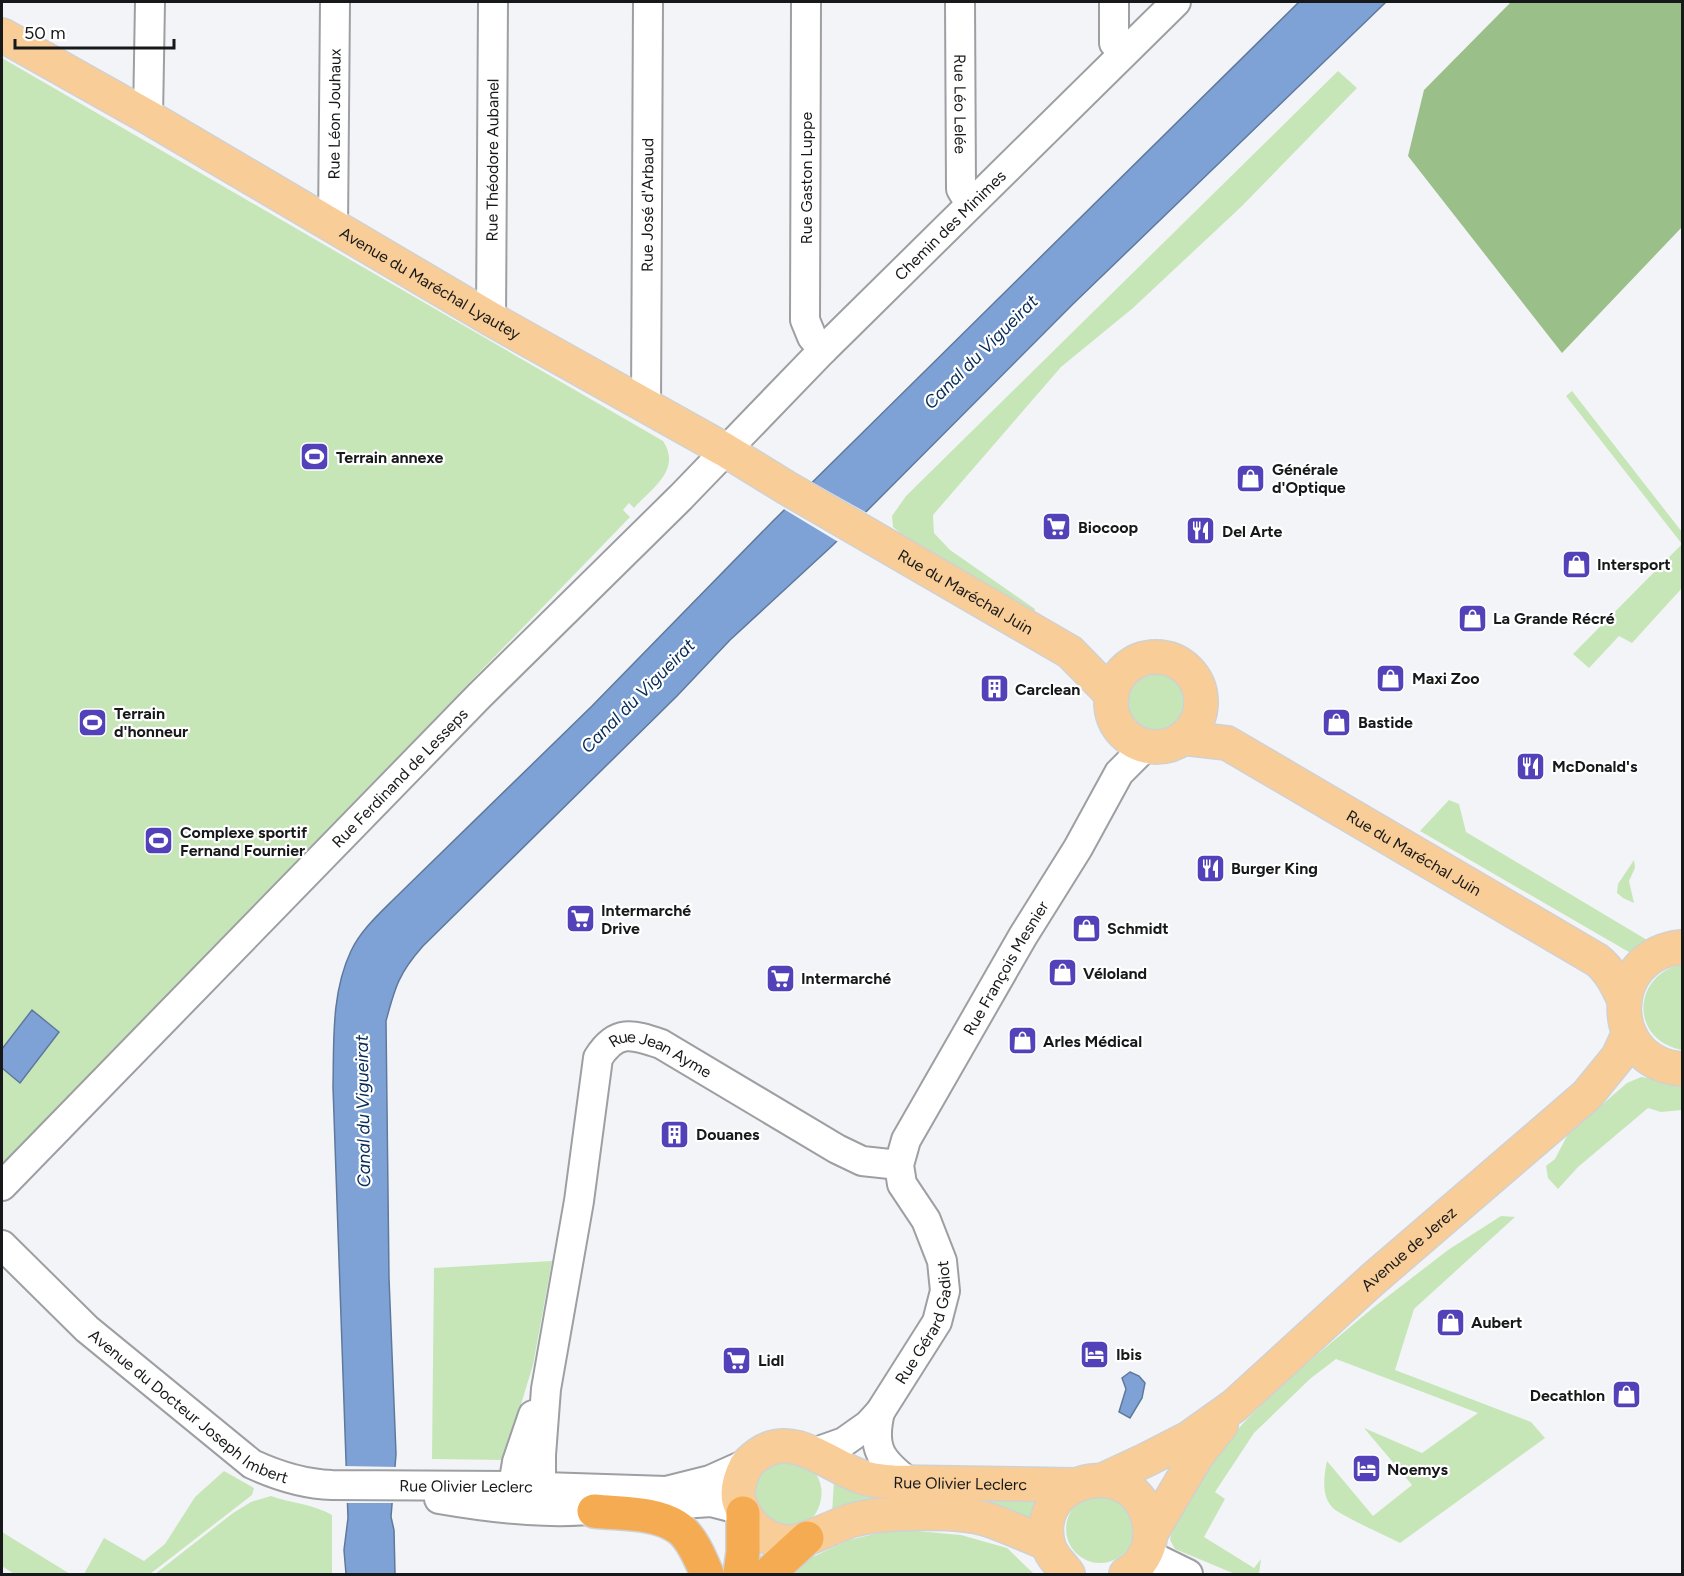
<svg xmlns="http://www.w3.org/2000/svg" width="1684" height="1576" font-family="Figtree,sans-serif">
<rect width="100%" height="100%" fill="#f3f4f8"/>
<g fill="#c6e6b8">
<path d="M2,58L663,441C682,470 652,488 634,508L629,503L623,510L630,517L2,1165Z"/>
<path d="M1338,71L1357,88L1242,206L1133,308L1061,367L933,515L934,533L950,550L1035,609L1034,613L905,537L893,527L892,516L906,496Z"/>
<path d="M1572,391L1682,532V588L1632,643L1619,636L1589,668L1573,654L1682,544L1566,396Z"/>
<circle cx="1157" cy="701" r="31"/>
<path d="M1449,800L1459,804L1466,832L1647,940L1634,955L1420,831Z"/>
<path d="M1634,860L1635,868L1629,881L1634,903L1623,898L1617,893L1618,884Z"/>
<path d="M1682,964V1050C1630,1040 1631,976 1682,964Z"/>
<path d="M1641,1077L1682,1083V1110L1661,1112L1648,1108L1578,1167L1558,1189L1548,1178L1546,1166L1555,1159L1568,1134L1627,1083Z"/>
<path d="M1501,1216L1515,1217L1414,1309L1395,1370L1531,1422L1545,1438L1400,1543C1389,1537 1337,1514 1332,1507C1321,1495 1324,1475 1327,1461L1373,1516L1412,1485L1364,1428L1422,1453L1478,1413L1336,1359L1311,1378L1254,1433L1215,1492L1225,1499L1204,1537L1254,1568L1261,1559L1259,1574H1235L1175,1549L1170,1540L1173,1525L1216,1453L1249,1417L1295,1373L1374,1307L1448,1250Z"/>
<path d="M552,1261L533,1365L504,1460L432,1459L434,1268Z"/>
<path d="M765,1460L810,1466C815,1472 820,1479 821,1487C824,1501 815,1522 801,1527C793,1530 771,1526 762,1525L748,1479Z"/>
<path d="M224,1471L254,1488L252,1495L150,1574H84L104,1538L144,1561L165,1544L195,1497Z"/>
<path d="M834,1481L876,1497L875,1502L832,1513Z"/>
<circle cx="1100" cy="1529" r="34"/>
<path d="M949,1495L1041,1496L1033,1528Z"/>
<path d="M271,1496C291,1503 313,1504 332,1515V1574H155L233,1513L251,1502Z"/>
<path d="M895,1529L961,1535L1007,1548L1034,1574H790L804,1561L849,1540Z"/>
<path d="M2,1532L70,1574H14L2,1566Z"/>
</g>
<path fill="#9abf89" d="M1511,2H1682V227L1562,353L1408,156L1424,90Z"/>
<g fill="#7ea2d5" stroke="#5f799d" stroke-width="1.5">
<path d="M1299,2H1386L1073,304L833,545L730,640L677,696L423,946C399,973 395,987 386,1021L389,1278L396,1454L391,1517L394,1530L395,1574H346L344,1550L348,1518L333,1087C334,1042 331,993 351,951C361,930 379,914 395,898L592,706L772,522Z"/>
<path d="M32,1010L59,1032L20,1083L2,1068V1049Z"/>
<path d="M1130,1372L1139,1376L1145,1383L1142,1398L1130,1418L1119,1412L1126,1389L1122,1378Z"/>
</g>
<g fill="#f3f4f8">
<path d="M810,481L869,514L840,543L782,508Z"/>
<path d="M343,1466L398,1467L395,1503H344Z"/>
</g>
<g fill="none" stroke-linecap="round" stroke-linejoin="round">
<defs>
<g id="minor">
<path d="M806,2L805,320L812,337L823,350"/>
<path id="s1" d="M960,2L961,189L970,204"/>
<path d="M1114,2V43L1124,52"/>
<path d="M148,117L150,2"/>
<path id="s2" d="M333,226L335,2"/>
<path id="s3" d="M491,319L493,2"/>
<path id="s4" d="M646,407L648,2"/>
<path id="s5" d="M2,1186L479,696L681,497L823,350L1176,2"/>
<path id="s6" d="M2,1245L87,1329L252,1464C278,1476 303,1484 332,1485L513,1486L666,1491L710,1480L748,1463"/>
<path d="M880,1412C871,1449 881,1461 910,1483"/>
<path id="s7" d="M813,1453L844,1442L868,1425L880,1412L937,1322L945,1291L942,1261L926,1220L902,1184L899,1165L906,1140L1023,936L1078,848L1119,773L1146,746"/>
<path d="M513,1486L517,1462L533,1415"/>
<path id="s8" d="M541,1487V1455L546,1389L579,1201L598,1058C616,1029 632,1034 661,1044L837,1149L862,1161L899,1165"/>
<path d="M439,1499C497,1509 559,1516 617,1507"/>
<path d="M666,1505L711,1502L742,1510"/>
<path d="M1145,1553L1188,1574"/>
</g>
<g id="major">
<path id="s9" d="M2,35L148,117L491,319L725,450L787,488L1070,652L1112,695"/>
<circle cx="1156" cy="702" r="45"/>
<path id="s10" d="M1183,738L1227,743L1597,960C1610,970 1617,985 1624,1000"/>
<path d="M1682,947C1605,954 1605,1063 1682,1069"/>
<path id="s11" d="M1103,1480L1146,1460L1189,1438L1234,1406L1372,1280L1587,1095L1618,1057L1629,1033"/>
<path d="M1150,1535L1196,1457L1221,1425"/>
<path id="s12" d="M1048,1544C1029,1536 1009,1527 989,1520C961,1510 882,1512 853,1520C835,1525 805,1543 788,1542C764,1541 746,1523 739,1501C736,1490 741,1476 746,1466C749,1461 755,1457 759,1454C795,1429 832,1469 865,1478C874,1481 883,1481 892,1482L1074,1485"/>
<path d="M1068,1574C1061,1564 1051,1557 1048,1544C1031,1472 1147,1452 1150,1533C1151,1550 1140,1566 1126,1574"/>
</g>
<g id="highway">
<path d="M594,1511C620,1514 655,1512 677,1527C691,1535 701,1560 707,1574"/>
<path d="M740,1574L743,1552V1513"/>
<path d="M768,1574L807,1538"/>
</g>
</defs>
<use href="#minor" stroke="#9d9fa2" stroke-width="32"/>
<use href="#major" stroke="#d1d1d1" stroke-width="36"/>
<use href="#highway" stroke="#d1d1d1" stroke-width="36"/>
<use href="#minor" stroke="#fff" stroke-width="28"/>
<use href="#major" stroke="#f9cd97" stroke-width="33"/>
<use href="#highway" stroke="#f5ab51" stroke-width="33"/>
</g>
<defs>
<symbol id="stadium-square" viewBox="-11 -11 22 22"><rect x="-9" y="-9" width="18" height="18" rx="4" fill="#5241b8" stroke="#fff"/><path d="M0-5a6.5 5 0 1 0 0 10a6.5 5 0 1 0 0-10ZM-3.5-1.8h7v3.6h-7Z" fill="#fff"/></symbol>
<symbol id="shop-square" viewBox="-11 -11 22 22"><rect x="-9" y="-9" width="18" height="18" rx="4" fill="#5241b8" stroke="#fff"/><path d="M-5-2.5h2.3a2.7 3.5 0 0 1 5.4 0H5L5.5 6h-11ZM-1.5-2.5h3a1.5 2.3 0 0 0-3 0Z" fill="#fff"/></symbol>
<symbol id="supermarket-square" viewBox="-11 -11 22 22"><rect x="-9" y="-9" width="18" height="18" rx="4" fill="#5241b8" stroke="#fff"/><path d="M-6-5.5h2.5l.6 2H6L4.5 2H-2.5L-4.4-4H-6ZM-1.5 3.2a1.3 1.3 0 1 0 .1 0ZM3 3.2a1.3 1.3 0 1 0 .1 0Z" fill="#fff"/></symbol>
<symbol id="restaurant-square" viewBox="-11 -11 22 22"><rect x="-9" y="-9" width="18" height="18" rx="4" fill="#5241b8" stroke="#fff"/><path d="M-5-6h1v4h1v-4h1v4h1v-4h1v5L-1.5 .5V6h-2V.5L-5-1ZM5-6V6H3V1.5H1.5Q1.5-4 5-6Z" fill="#fff"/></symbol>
<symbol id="building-square" viewBox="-11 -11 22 22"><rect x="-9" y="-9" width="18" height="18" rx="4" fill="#5241b8" stroke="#fff"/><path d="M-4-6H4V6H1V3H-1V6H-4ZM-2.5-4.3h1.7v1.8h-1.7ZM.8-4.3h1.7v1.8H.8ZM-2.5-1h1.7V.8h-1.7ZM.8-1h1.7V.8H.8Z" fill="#fff"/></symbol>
<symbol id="hotel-square" viewBox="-11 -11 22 22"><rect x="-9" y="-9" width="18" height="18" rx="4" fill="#5241b8" stroke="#fff"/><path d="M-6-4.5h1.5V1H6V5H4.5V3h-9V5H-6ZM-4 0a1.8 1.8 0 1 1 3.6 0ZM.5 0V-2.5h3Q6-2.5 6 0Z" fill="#fff"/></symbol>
</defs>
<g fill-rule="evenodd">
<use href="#stadium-square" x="298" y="440" width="33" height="33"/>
<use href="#shop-square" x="1234" y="462" width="33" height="33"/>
<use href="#supermarket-square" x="1040" y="510" width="33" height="33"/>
<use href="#restaurant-square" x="1184" y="514" width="33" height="33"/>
<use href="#shop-square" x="1560" y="548" width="33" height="33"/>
<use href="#shop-square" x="1456" y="602" width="33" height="33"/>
<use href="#shop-square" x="1374" y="662" width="33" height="33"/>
<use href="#building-square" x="978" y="672" width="33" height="33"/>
<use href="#stadium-square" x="76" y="706" width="33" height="33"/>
<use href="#shop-square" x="1320" y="706" width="33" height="33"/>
<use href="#restaurant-square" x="1514" y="750" width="33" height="33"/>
<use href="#stadium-square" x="142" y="824" width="33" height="33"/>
<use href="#restaurant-square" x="1194" y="852" width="33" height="33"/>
<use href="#supermarket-square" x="564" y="902" width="33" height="33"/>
<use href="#shop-square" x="1070" y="912" width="33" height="33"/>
<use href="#shop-square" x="1046" y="956" width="33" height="33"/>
<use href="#supermarket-square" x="764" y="962" width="33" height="33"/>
<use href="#shop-square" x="1006" y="1024" width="33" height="33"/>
<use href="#building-square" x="658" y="1118" width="33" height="33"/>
<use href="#shop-square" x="1434" y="1306" width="33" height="33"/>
<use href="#hotel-square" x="1078" y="1338" width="33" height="33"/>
<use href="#supermarket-square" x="720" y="1344" width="33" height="33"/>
<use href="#shop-square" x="1610" y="1378" width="33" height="33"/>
<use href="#hotel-square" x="1350" y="1452" width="33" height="33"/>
</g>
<g text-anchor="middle" stroke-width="4.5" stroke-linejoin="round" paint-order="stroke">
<g font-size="16" fill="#171819" stroke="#fff">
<text dy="6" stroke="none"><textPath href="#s1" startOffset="102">Rue Léo Lelée</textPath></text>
<text dy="6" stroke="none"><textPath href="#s2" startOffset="112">Rue Léon Jouhaux</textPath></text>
<text dy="6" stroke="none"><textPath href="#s3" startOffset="159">Rue Théodore Aubanel</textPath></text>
<text transform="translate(806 178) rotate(-90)" y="6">Rue Gaston Luppe</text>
<text dy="6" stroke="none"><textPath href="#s4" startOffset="202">Rue José d'Arbaud</textPath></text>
<text dy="6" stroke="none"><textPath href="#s5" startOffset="1350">Chemin des Minimes</textPath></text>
<text dy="6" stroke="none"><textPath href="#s9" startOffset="495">Avenue du Maréchal Lyautey</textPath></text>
<text dy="6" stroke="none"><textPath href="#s9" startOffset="1113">Rue du Maréchal Juin</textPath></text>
<text dy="6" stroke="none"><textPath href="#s5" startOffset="570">Rue Ferdinand de Lesseps</textPath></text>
<text dy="6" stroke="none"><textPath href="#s10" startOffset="261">Rue du Maréchal Juin</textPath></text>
<text dy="6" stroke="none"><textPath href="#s7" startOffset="580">Rue François Mesnier</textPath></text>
<text dy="6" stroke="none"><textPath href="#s8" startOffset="508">Rue Jean Ayme</textPath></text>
<text dy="6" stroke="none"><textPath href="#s11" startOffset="386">Avenue de Jerez</textPath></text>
<text dy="6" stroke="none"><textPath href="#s7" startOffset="182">Rue Gérard Gadiot</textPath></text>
<text dy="6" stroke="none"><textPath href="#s6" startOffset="248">Avenue du Docteur Joseph Imbert</textPath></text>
<text dy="6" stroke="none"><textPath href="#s12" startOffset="602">Rue Olivier Leclerc</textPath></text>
<text dy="6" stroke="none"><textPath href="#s6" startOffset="550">Rue Olivier Leclerc</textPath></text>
</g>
<g font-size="16" font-weight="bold" fill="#171819" stroke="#fff" text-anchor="start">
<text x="336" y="463">Terrain annexe</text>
<text x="1272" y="475">Générale<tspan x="1272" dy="18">d'Optique</tspan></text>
<text x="1078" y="533">Biocoop</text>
<text x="1222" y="537">Del Arte</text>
<text x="1597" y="570">Intersport</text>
<text x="1493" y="624">La Grande Récré</text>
<text x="1412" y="684">Maxi Zoo</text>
<text x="1015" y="695">Carclean</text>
<text x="114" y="719">Terrain<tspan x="114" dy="18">d'honneur</tspan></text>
<text x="1358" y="728">Bastide</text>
<text x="1552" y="772">McDonald's</text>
<text x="180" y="838">Complexe sportif<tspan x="180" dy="18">Fernand Fournier</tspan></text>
<text x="1231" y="874">Burger King</text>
<text x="601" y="916">Intermarché<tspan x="601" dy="18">Drive</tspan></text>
<text x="1107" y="934">Schmidt</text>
<text x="1083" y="979">Véloland</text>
<text x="801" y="984">Intermarché</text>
<text x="1043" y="1047">Arles Médical</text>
<text x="696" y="1140">Douanes</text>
<text x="1471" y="1328">Aubert</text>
<text x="1116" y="1360">Ibis</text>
<text x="758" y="1366">Lidl</text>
<text x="1605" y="1401" text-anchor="end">Decathlon</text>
<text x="1387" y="1475">Noemys</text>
</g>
<g font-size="18" font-style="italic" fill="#072b58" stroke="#fff">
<text transform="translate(981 352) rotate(-45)" y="6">Canal du Vigueirat</text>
<text transform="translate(638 696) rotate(-45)" y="6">Canal du Vigueirat</text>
<text transform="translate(363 1111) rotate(-91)" y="6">Canal du Vigueirat</text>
</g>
</g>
<rect width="1684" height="1576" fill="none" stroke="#171819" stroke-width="6"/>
<path d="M15 39v9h159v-9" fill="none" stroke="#171819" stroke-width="3"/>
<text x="24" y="39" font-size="18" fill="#171819" stroke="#ffffff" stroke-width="4.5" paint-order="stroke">50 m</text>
</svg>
